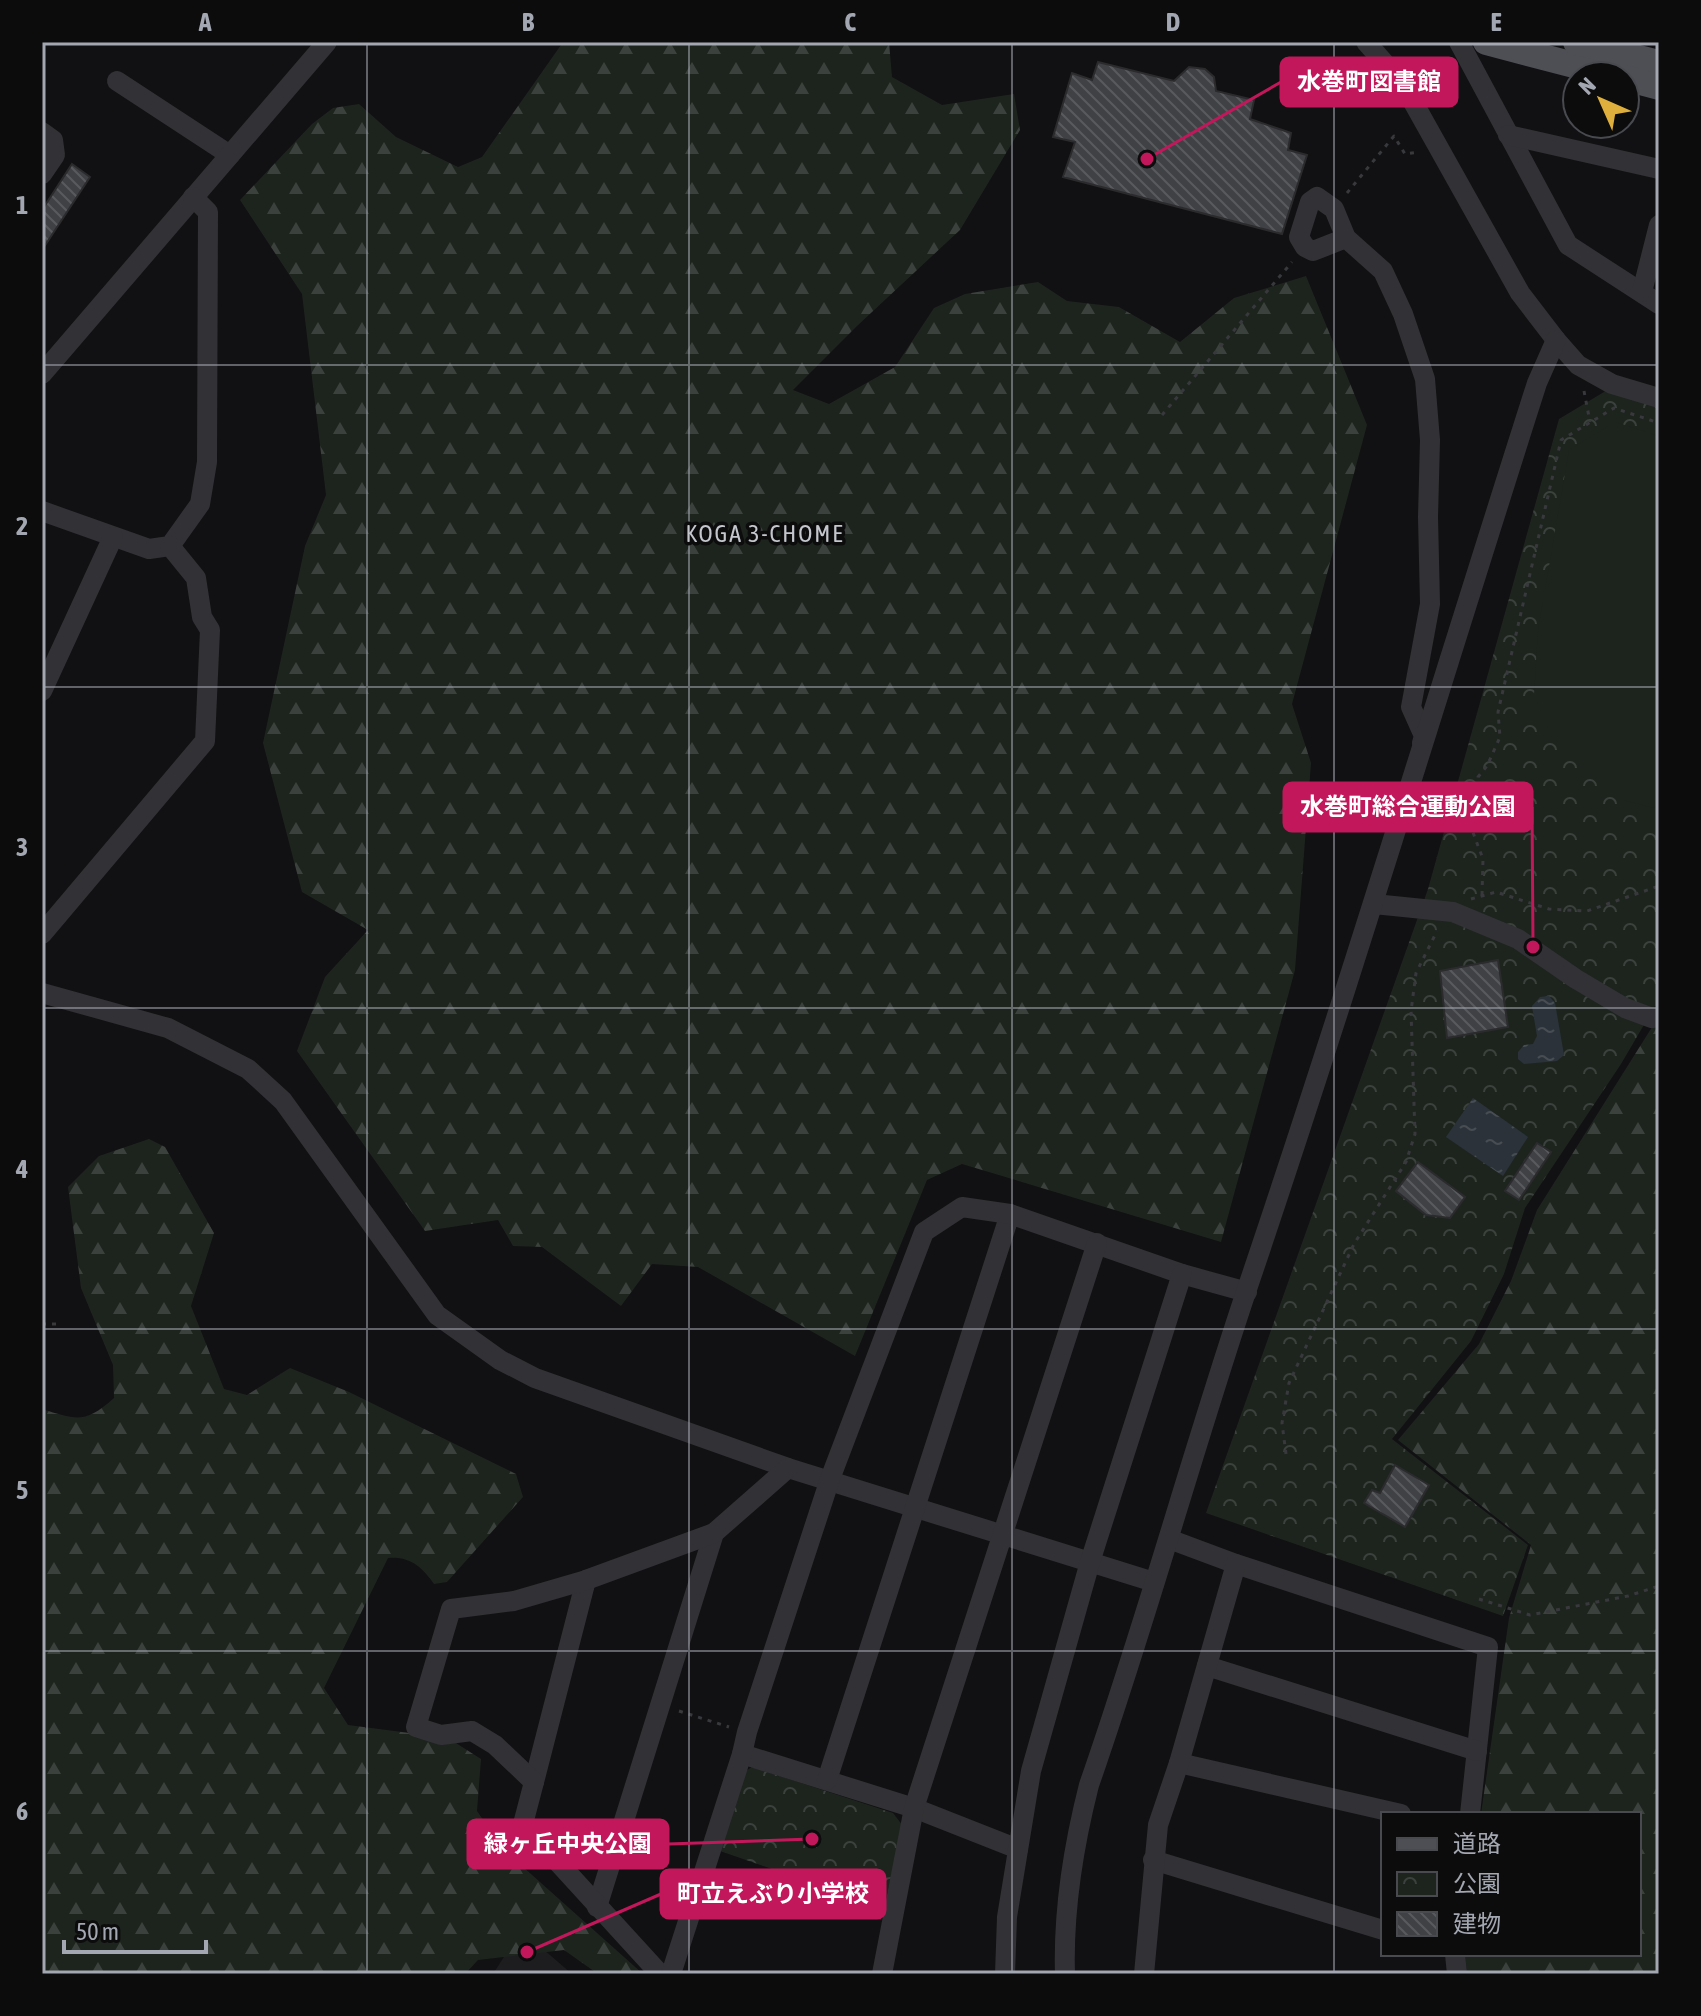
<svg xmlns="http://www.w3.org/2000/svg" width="1701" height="2016" font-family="'Asap Condensed','Noto Sans JP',sans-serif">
<defs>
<pattern id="forest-firs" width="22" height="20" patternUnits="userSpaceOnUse" patternTransform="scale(2)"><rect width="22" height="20" fill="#1d241e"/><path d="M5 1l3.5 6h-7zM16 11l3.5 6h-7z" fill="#3b413c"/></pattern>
<pattern id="park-crowns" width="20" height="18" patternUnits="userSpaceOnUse" patternTransform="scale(2)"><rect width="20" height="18" fill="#1d241e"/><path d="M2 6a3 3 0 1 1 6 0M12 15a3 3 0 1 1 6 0" fill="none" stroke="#3b413c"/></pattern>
<pattern id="water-ripples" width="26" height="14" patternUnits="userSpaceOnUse" patternTransform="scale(2)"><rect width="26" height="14" fill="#2b3239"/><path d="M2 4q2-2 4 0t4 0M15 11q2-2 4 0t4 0" fill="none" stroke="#474d53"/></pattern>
<pattern id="building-back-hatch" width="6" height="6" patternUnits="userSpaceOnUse" patternTransform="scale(2)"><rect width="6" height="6" fill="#404145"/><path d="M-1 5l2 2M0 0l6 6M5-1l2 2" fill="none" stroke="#585a5d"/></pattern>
</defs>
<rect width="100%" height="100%" fill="#111012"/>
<path fill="#1d1d1f" d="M521,1930L572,1974H493Z"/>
<g fill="url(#forest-firs)">
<path d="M560,42H889L892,77L942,105L1014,94L1020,130L960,230L857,326L793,390L829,404L895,367L934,308L965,294L1038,282L1067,301L1119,307L1180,342L1234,298L1306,276L1367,425L1292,704L1311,763L1295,970L1221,1242L962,1164L927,1180L855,1356L698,1267L652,1264L621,1306L542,1247L513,1246L498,1220L425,1231L297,1051L325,977L368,930L302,892L263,743L305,546L326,495L302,294L240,200L312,124L333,108L359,104L396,137L458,167L482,157L561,45Z"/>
<path d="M1654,1024H1659V1974H1467L1465,1954H1639V1814H1481L1509,1618L1531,1545L1398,1440L1479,1344L1511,1281L1537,1210Z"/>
<path d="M149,1139L165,1147L214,1233L191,1306L224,1389L247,1395L290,1368L349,1392L516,1474L523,1497L447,1582L434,1584C422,1567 410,1556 388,1558L324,1688L348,1725L448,1738L481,1759L477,1811L504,1850L643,1974H598L564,1950L478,1960L465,1974H42V1409C77,1420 85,1424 114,1398L113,1365L81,1288L68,1187L99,1156Z"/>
</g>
<g fill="url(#park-crowns)">
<path d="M1609,389L1659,407V1005L1655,1006L1621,1064L1525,1208L1504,1274L1471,1341L1392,1439L1528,1545L1503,1616L1206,1513L1428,889L1559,419Z"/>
<path d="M752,1767L893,1813L903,1826L881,1920L862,1916L866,1901L849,1885L801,1879L720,1851L744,1772Z"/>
</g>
<path fill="#1d241e" d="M1615,422L1659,436V809L1622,800L1598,784L1551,735L1534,695L1538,630L1569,450Z"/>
<g fill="url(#water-ripples)">
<path d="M1549,996L1555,1003L1564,1055L1557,1061L1524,1064L1518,1059V1052L1524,1045L1533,1044L1537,1036L1532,1006L1540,997Z"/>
<path d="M1473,1098L1528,1137L1503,1176L1446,1137Z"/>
</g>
<g fill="url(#building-back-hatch)" stroke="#2b2b2e" stroke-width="2">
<path d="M1098,62L1174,81L1189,67L1205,69L1214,77L1216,91L1254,100L1250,119L1291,133L1288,150L1307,155L1282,234L1063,177L1075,142L1053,137L1072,73L1092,80Z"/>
<path d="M72,164L90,177L42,250V210Z"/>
<path d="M1498,960L1508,1027L1447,1038L1440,971Z"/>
<path d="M1537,1143L1551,1152L1519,1200L1505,1191Z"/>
<path d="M1418,1162L1465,1197L1450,1218L1426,1215L1396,1191Z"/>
<path d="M1395,1465L1429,1485L1405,1527L1364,1503L1372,1490L1380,1493Z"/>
</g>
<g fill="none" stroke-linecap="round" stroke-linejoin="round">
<g stroke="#38393d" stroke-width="3" stroke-dasharray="4 6" stroke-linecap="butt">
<path d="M1347,193L1394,136L1405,154L1419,152"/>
<path d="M1584,391L1590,422"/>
<path d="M1162,415L1292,262"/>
<path d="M1482,895L1483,859L1472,830L1474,795L1478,777L1487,766L1500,737L1498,712L1561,440L1614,408L1659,423"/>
<path d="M1471,899L1496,892L1549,909L1587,911L1659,886"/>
<path d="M42,1324H59"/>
<path d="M1286,1454L1282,1423L1289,1383L1354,1244L1406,1162L1415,1134L1411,1011L1416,973L1437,931"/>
<path d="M1479,1599L1530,1615L1628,1596L1659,1586"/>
<path d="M679,1711L729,1727"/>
</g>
<g stroke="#323236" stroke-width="20">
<path d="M1366,42L1403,84L1520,293L1556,340L1578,365L1612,384L1659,398"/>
<path d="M1459,42L1568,245L1659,304"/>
<path d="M117,81L230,155"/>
<path d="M42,132L53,140L55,155L42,174"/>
<path d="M1508,135L1659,169"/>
<path d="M1346,238L1313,251L1305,247L1299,237L1310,202L1317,197L1334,209L1346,238L1383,271L1403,314L1425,379L1430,440L1428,517L1430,604L1411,707L1424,736L1422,743"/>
<path d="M1642,292L1659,225"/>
<path d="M42,374L327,42"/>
<path d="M42,511L149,549L170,546L200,504L207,462L208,212L193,197"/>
<path d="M42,691L113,537"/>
<path d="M1374,904L1453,912L1518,939L1576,979L1625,1008L1652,1018L1659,1017"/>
<path d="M42,934L205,741L210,630L202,617L196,578L170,546"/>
<path d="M42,993L168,1028L248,1069L283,1101L437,1315L500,1360L535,1378L788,1468L1154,1582"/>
<path d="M1169,1539L1236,1564L1488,1647L1470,1814"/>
<path d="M1207,1666L1477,1751"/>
<path d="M742,1754L914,1808L1018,1849"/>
<path d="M1179,1763L1401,1814"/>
<path d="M827,1780L1010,1214"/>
<path d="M534,1782L586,1580"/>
<path d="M1153,1860L1383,1930"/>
<path d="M597,1907L714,1533"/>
<path d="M1455,1954L1457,1974"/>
<path d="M660,1974L523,1824L534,1782L495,1745L472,1731L441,1735L416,1727L451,1609L514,1601L586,1580L714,1533L788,1468"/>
<path d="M671,1974L742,1754L747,1732L830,1479L924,1232L962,1207L1010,1214L1182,1274L1247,1292"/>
<path d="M882,1974L914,1808L1097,1243"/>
<path d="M1005,1974L1007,1917L1031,1771L1090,1562L1182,1274"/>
<path d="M1065,1974C1063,1909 1073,1848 1089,1785C1146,1622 1191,1456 1246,1292C1348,991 1440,686 1537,383L1556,340"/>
<path d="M1144,1974L1158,1825L1179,1763L1236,1564"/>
</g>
<g stroke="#4e4f55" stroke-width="26">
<path d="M1486,42L1616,76"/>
<path d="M1576,42L1659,63"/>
<path d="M1625,78L1659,87"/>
</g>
</g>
<path fill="none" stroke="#a3a7b1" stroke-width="2" stroke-opacity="0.55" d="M367,42V1974M689,42V1974M1012,42V1974M1334,42V1974M42,365H1659M42,687H1659M42,1008H1659M42,1329H1659M42,1651H1659"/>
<g text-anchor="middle" stroke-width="7" stroke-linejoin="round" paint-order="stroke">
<g font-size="24" letter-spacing="2" fill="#c4c6ce" stroke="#0c0c0d">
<text x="765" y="542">KOGA 3-CHOME</text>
</g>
</g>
<path fill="none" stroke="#c2185b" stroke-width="3" d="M1147 159L1281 82M1533 947L1532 807M812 1839L668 1844M527 1952L661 1894"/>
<g fill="#c2185b" stroke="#0c0c0d" stroke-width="3">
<circle cx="1147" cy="159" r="8"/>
<circle cx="1533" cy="947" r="8"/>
<circle cx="812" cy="1839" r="8"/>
<circle cx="527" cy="1952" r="8"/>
</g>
<g fill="#c2185b" stroke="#c2185b" stroke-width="3">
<rect x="1281" y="58" width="176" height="48" rx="8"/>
<rect x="1284" y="783" width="248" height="48" rx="8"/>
<rect x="468" y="1820" width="200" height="48" rx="8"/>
<rect x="661" y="1870" width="224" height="48" rx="8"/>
</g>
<g font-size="24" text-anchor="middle" font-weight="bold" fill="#fff">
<text x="1369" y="90">水巻町図書館</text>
<text x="1408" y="815">水巻町総合運動公園</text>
<text x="568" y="1852">緑ヶ丘中央公園</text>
<text x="773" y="1902">町立えぶり小学校</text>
</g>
<rect width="1701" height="2016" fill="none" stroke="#0c0c0d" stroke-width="88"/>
<rect x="1381" y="1812" width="260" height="144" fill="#0c0c0d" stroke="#484a4f" stroke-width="2"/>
<rect x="1397" y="1838" width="40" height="12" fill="#4e4f55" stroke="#484a4f" stroke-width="2"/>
<text x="1453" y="1852" font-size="24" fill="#a3a7b1">道路</text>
<rect x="1397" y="1872" width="40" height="24" fill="url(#park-crowns)" stroke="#484a4f" stroke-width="2"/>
<text x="1453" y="1892" font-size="24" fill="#a3a7b1">公園</text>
<rect x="1397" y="1912" width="40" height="24" fill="url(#building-back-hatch)" stroke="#484a4f" stroke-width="2"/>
<text x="1453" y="1932" font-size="24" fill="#a3a7b1">建物</text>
<g transform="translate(1601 100) rotate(315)"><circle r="38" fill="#0c0c0d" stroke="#484a4f" stroke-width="2"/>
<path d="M0-6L14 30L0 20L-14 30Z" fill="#deaf3c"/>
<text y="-12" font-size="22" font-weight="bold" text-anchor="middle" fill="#a3a7b1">N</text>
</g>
<path d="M64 1940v12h142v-12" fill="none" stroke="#a3a7b1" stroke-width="4"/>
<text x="76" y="1940" font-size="24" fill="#a3a7b1" stroke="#0c0c0d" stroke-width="6" paint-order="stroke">50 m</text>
<rect x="44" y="44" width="1613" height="1928" fill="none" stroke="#a3a7b1" stroke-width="3"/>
<g font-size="26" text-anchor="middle" font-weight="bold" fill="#a3a7b1">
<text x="205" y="31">A</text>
<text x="528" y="31">B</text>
<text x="850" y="31">C</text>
<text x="1173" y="31">D</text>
<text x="1496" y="31">E</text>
<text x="22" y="214">1</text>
<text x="22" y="535">2</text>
<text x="22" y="856">3</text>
<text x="22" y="1178">4</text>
<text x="22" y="1499">5</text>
<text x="22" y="1820">6</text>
</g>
</svg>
